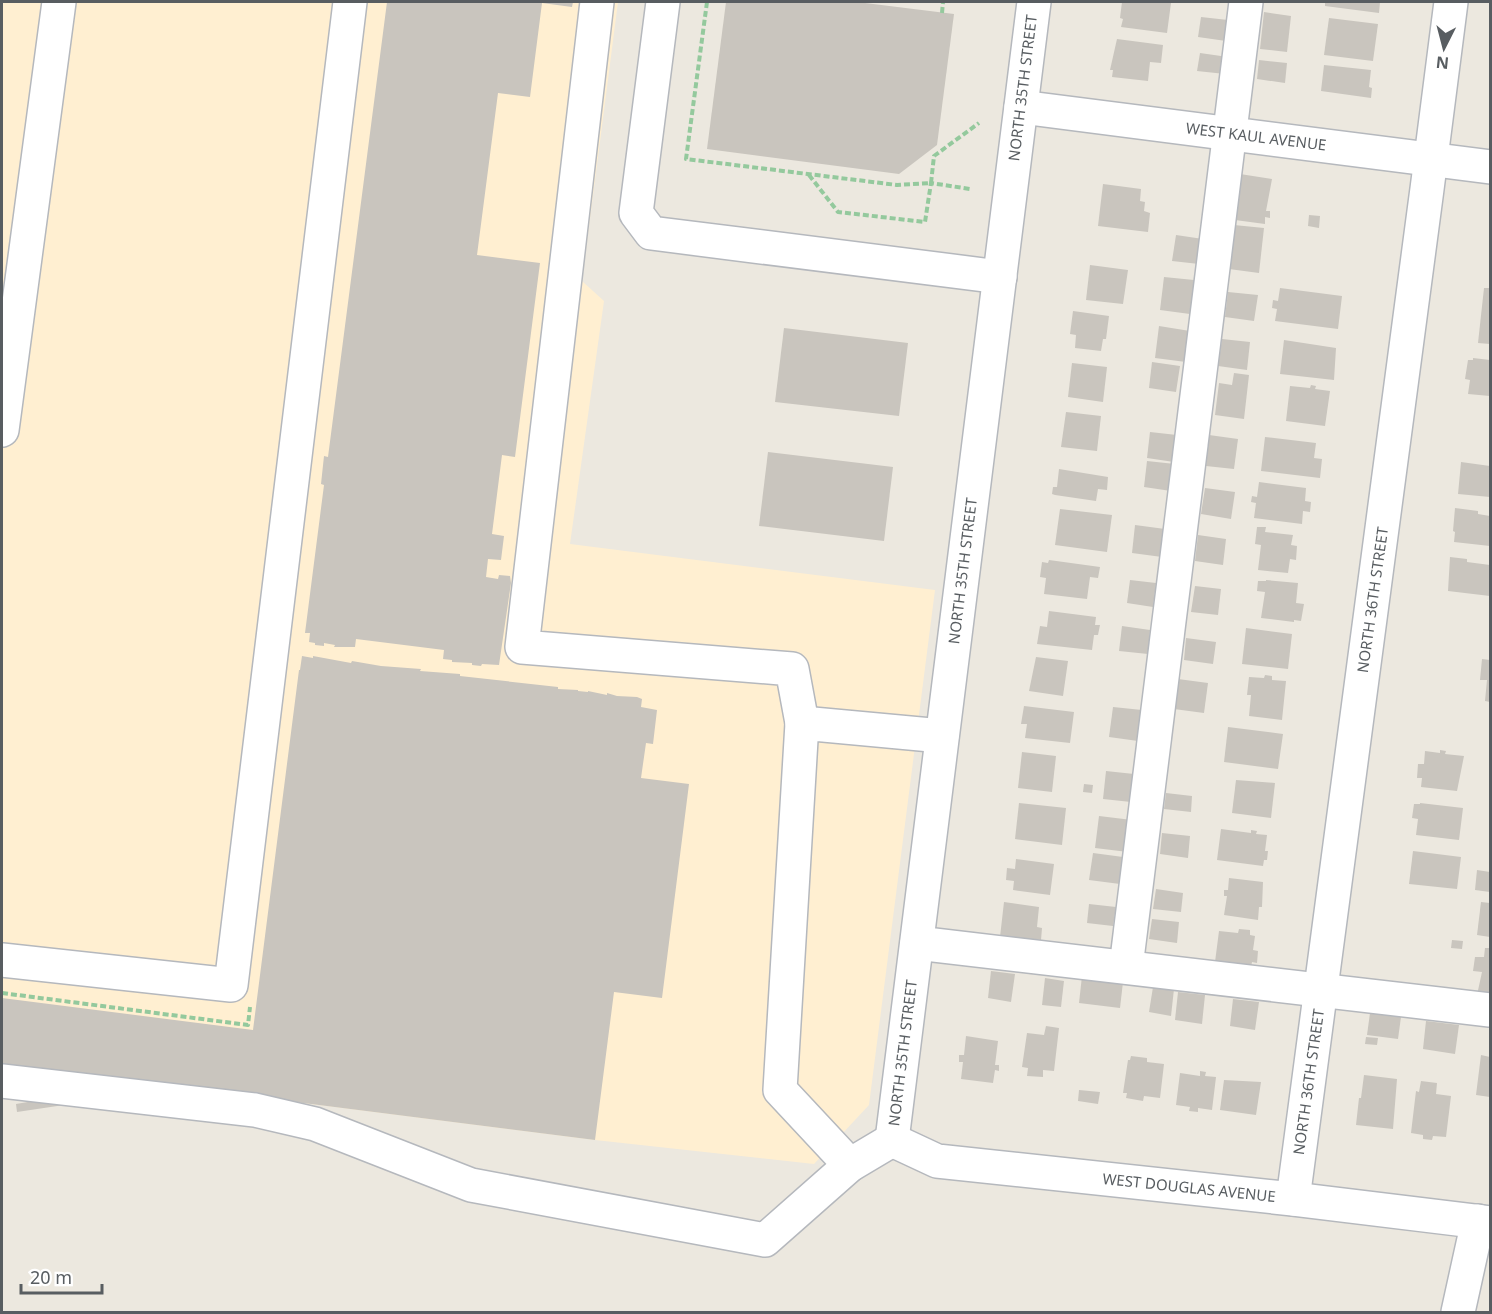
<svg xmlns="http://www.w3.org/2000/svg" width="1492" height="1314" font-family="'Noto Sans',sans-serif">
<rect width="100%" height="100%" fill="#ece8df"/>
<path fill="#ffefd1" d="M2,2H618L582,281L604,301L570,544L935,590L869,1105L814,1164L595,1140L2,1065Z"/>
<g fill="#c9c5be">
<path d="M387,2H573L572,7L542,3L530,97L498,93L477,255L540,263L515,457L502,455L492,534L504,536L501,560L488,559L486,577L498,579L499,575L510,576L511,583L499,665L482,664L481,666L472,665V663L452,662V660L443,659L444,650L356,639L355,647H334L335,645L324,643V646L315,645V643L309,642L310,633H305L324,485L321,484L324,456L328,457Z"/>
<path d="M726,2H857L954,14L937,145L899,174L707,149Z"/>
<path d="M1122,2L1171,3L1167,33L1121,27L1123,19L1120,18Z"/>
<path d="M1325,2H1380L1379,13L1325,6Z"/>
<path d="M1264,12L1291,16L1287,52L1260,49Z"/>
<path d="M1201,17L1228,20L1226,41L1198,37Z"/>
<path d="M1329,18L1378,24L1373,61L1324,55Z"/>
<path d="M1117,39L1163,45L1161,63L1150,62L1148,81L1112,77L1113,70H1110Z"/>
<path d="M1200,53L1228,57L1225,74L1197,71Z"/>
<path d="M1259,60L1287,63L1285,83L1257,79Z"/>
<path d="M1324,65L1371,70L1369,87L1372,88L1371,98L1321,91Z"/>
<path d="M1240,174L1272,179L1266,211H1270V218L1265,217V224L1235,220Z"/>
<path d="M1103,184L1141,189L1140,201L1145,202L1144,211L1150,213L1148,232L1098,226Z"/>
<path d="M1309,215L1320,216L1319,228L1308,226Z"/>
<path d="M1234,225L1264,228L1259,273L1229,269Z"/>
<path d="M1176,235L1203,239L1199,264L1172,261Z"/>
<path d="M1090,265L1128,270L1123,304L1086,300Z"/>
<path d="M1164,277L1194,280L1190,314L1160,310Z"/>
<path d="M1280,288L1342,296L1338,329L1275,321L1277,309L1272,308L1273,300L1278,301Z"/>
<path d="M1484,288H1490V344L1478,343Z"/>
<path d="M1228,292L1258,295L1254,321L1225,317Z"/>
<path d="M1073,311L1109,316L1106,339H1103L1101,351L1075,348L1076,335L1070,334Z"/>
<path d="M1159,326L1190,331L1186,362L1155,358Z"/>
<path d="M784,328L908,343L899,416L775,402Z"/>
<path d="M1222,339L1250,342L1247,370L1218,366Z"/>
<path d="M1284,340L1336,348L1334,380L1280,374Z"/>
<path d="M1473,358L1490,360V396L1468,394L1470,380L1465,379L1468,360H1473Z"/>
<path d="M1152,362L1180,366L1176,392L1149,388Z"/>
<path d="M1072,363L1107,367L1103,402L1068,397Z"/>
<path d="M1234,373L1249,375L1244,419L1215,415L1219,383L1232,385Z"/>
<path d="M1311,385L1316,386L1315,389L1330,391L1325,426L1286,421L1290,386L1310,388Z"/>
<path d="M1066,412L1101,416L1097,451L1061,447Z"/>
<path d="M1150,432L1177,435L1174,462L1147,458Z"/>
<path d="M1209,435L1238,439L1234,469L1206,466Z"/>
<path d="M1265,437L1316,443L1314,458L1322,459L1320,478L1261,471Z"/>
<path d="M768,452L893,467L884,541L759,526Z"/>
<path d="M1147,461L1175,464L1171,491L1144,487Z"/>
<path d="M1461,462L1490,466V497L1458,494Z"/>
<path d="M1059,469L1108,477L1107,490L1098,489L1096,501L1055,495L1052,494L1053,487H1057Z"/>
<path d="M1259,482L1306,488L1305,501L1311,502L1310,512L1303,511L1302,524L1254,518L1256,503L1251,502L1252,496L1257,497Z"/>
<path d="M1205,488L1235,492L1231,519L1201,514Z"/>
<path d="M1455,508L1478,511V514L1490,516V546L1454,542L1455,532L1453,531Z"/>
<path d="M1060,509L1112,515L1107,552L1055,545Z"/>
<path d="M1135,525L1165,529L1162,557L1132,553Z"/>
<path d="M1257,527H1266L1265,532L1293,535L1291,545L1297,546L1296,560L1290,559L1288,573L1258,570L1261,545L1255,544Z"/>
<path d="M1198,535L1226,539L1223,565L1195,561Z"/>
<path d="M1450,557L1467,559V562L1490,565V596L1448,591Z"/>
<path d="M1049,560L1100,567L1098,578L1090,577L1087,599L1044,594L1046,578L1040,577L1042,562L1048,563Z"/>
<path d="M1130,580L1156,583L1153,607L1127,603Z"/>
<path d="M1266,580L1298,583L1296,603L1304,604L1301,621L1294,620V622L1261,618L1265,592L1257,591L1258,581H1266Z"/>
<path d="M1195,586L1221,589L1218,615L1191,612Z"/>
<path d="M1049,611L1096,617L1095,625H1100L1098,635H1094L1092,650L1037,644L1040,626L1047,627Z"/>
<path d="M1122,626L1150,630L1148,654L1119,651Z"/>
<path d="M1246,628L1292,634L1288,669L1242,664Z"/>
<path d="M1186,638L1216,642L1213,664L1184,660Z"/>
<path d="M302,656L313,658V656L351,663L352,661L381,666L421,669L420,671L460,674V676L558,687V689L578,690V691L588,692V691L607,695V693L617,696L637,697L642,699L641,707L657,710L653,744L646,743L641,778L689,784L662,998L614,992L595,1140L2,1065V998L253,1030L299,670H300Z"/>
<path d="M1036,657L1068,661L1063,696L1029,691Z"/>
<path d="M1482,659L1490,660V702L1485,701L1487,680H1480Z"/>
<path d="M1265,675L1272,676V680L1286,681L1282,720L1249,716L1251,695H1247L1249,677L1264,678Z"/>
<path d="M1178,679L1208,683L1204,713L1174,709Z"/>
<path d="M1024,706L1074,712L1070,743L1025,738L1027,724H1021Z"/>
<path d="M1113,707L1142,710L1138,741L1109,737Z"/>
<path d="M1228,727L1283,734L1278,769L1224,762Z"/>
<path d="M1440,750L1446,751L1445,754L1464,756L1457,791L1421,787L1422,778H1417L1418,764H1424L1425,751L1440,753Z"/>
<path d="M1022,752L1056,756L1052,792L1018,788Z"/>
<path d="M1106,771L1134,774L1131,802L1103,799Z"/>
<path d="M1236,780L1275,783L1271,818L1232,813Z"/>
<path d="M1084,784L1093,785L1092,793L1083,792Z"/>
<path d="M1166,793L1192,796L1191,812L1164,809Z"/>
<path d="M1019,803L1066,808L1062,845L1015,839Z"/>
<path d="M1420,803L1463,808L1459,840L1416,835L1418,819L1412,818L1414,804H1420Z"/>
<path d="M1099,816L1132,820L1128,852L1095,848Z"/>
<path d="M1221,829L1251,833V830L1257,831L1256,834L1267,835L1265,851H1268L1267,860H1264L1263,866L1217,860Z"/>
<path d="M1162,833L1190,836L1188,858L1160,854Z"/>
<path d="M1413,851L1461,857L1457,889L1409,884Z"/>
<path d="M1093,853L1123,857L1120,884L1089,880Z"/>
<path d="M1016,859L1054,864L1050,895L1013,890L1014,881L1006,880L1007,868L1015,869Z"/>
<path d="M1477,870L1490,872V892L1475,890Z"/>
<path d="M1229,878L1263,882L1262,907H1259L1258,920L1224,915L1227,896H1224V890H1228Z"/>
<path d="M1156,889L1183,893L1181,912L1153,909Z"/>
<path d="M1004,902L1039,907L1037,927L1042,928L1041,940L1035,939V941L1000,937Z"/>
<path d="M1481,902L1490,903V937L1477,935Z"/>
<path d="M1089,904L1116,907L1113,926L1087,923Z"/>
<path d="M1152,919L1179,922L1177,943L1149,939Z"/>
<path d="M1239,929L1250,930V935L1255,936L1253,950L1258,951L1257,963L1252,962L1251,967L1215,962L1219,931L1238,933Z"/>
<path d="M1452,940L1463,941L1462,949L1451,948Z"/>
<path d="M1485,948H1490V996L1477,995L1482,972L1473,971L1475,957H1484Z"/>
<path d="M991,971L1015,974L1011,1002L988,998Z"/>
<path d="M1082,976L1123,982L1120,1008L1079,1003Z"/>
<path d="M1045,978L1064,981L1061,1007L1042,1005Z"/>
<path d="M1153,987L1174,989L1171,1016L1149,1012Z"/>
<path d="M1178,992L1205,995L1202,1024L1175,1020Z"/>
<path d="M1233,999L1259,1002L1255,1030L1230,1026Z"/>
<path d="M1370,1013L1401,1017L1398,1039L1367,1035Z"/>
<path d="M1426,1021L1459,1025L1455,1054L1423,1049Z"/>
<path d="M1046,1026L1059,1028L1054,1071L1043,1070V1077L1027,1076L1028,1068L1022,1067L1027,1033L1044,1035Z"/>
<path d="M966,1036L998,1041L995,1065H999V1071L995,1070L993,1083L961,1079L963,1062H959V1055H964Z"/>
<path d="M1366,1037L1378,1038L1377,1045L1365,1044Z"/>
<path d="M1481,1055L1490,1057V1097L1476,1095Z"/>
<path d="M1131,1056L1147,1058V1062L1164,1064L1160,1098L1144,1096L1143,1101L1126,1098L1127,1093H1123L1128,1060H1130Z"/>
<path d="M1200,1071L1206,1072L1205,1076L1216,1077L1212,1110L1198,1108V1112L1189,1111L1190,1107L1176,1105L1180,1073L1200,1076Z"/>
<path d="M1364,1075L1397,1079L1393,1129L1356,1125L1359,1098H1361Z"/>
<path d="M1224,1080L1261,1082L1256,1115L1220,1110Z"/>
<path d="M1421,1081L1437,1083L1436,1094L1451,1096L1446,1137L1433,1136L1432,1140L1423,1139V1135L1411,1133L1416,1091L1419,1092Z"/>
<path d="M1079,1090L1100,1092L1098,1104L1078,1101Z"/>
<path d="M63,1096L64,1105L17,1112L16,1104Z"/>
</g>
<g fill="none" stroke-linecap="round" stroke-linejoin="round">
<defs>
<g id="minor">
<path d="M597,2L522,647L792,669L802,723"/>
<path d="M663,2L636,213L651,233L1000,277"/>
<path d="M1021,107L1490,167"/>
<path d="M2,430L59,2"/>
<path d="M917,943L1490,1010"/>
<path d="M2,960L231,985L350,2"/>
<path d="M1126,967L1246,2"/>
<path d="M2,1081L255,1110L315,1124L471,1185L765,1240L850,1165L892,1140"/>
<path d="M892,1140L1034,2"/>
<path d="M892,1140L937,1161L1293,1199L1490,1223"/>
<path d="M850,1165L780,1090L802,723L942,736"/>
<path d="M1293,1199L1427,189L1451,2"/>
<path d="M1458,1312L1478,1221"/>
</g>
</defs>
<use href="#minor" stroke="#b5b8bd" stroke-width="36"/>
<g stroke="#94c99d" stroke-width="4" stroke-dasharray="6 3" stroke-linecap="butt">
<path d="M707,2L686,159L897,185L931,183L934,156L979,123"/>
<path d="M942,13L943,2"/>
<path d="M809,175L838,212L925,222L931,183L970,189"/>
<path d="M2,993L248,1025L250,1007"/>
</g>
<use href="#minor" stroke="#fff" stroke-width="33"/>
</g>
<g text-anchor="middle" stroke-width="4.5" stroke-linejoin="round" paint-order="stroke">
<g font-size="15" fill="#585d61" stroke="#fff">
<text transform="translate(1023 88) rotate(-83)" y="5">NORTH 35TH STREET</text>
<text transform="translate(1256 137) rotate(7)" y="5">WEST KAUL AVENUE</text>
<text transform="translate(963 571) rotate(-83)" y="5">NORTH 35TH STREET</text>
<text transform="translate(1373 600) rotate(-82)" y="5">NORTH 36TH STREET</text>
<text transform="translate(903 1053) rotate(-83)" y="5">NORTH 35TH STREET</text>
<text transform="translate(1309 1082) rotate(-82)" y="5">NORTH 36TH STREET</text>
<text transform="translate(1189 1188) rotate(6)" y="5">WEST DOUGLAS AVENUE</text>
</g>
</g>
<rect width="1492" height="1314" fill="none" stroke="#585d61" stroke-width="6"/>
<g transform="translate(1444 48) rotate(186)" stroke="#ffffff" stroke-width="4.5" paint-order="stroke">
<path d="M0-4.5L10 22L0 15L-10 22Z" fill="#585d61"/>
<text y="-9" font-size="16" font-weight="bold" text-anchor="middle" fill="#585d61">N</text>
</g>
<path d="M21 1284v9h81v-9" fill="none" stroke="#585d61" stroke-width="3"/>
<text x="30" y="1284" font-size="18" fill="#585d61" stroke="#ffffff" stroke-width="4.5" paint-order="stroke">20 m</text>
</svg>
